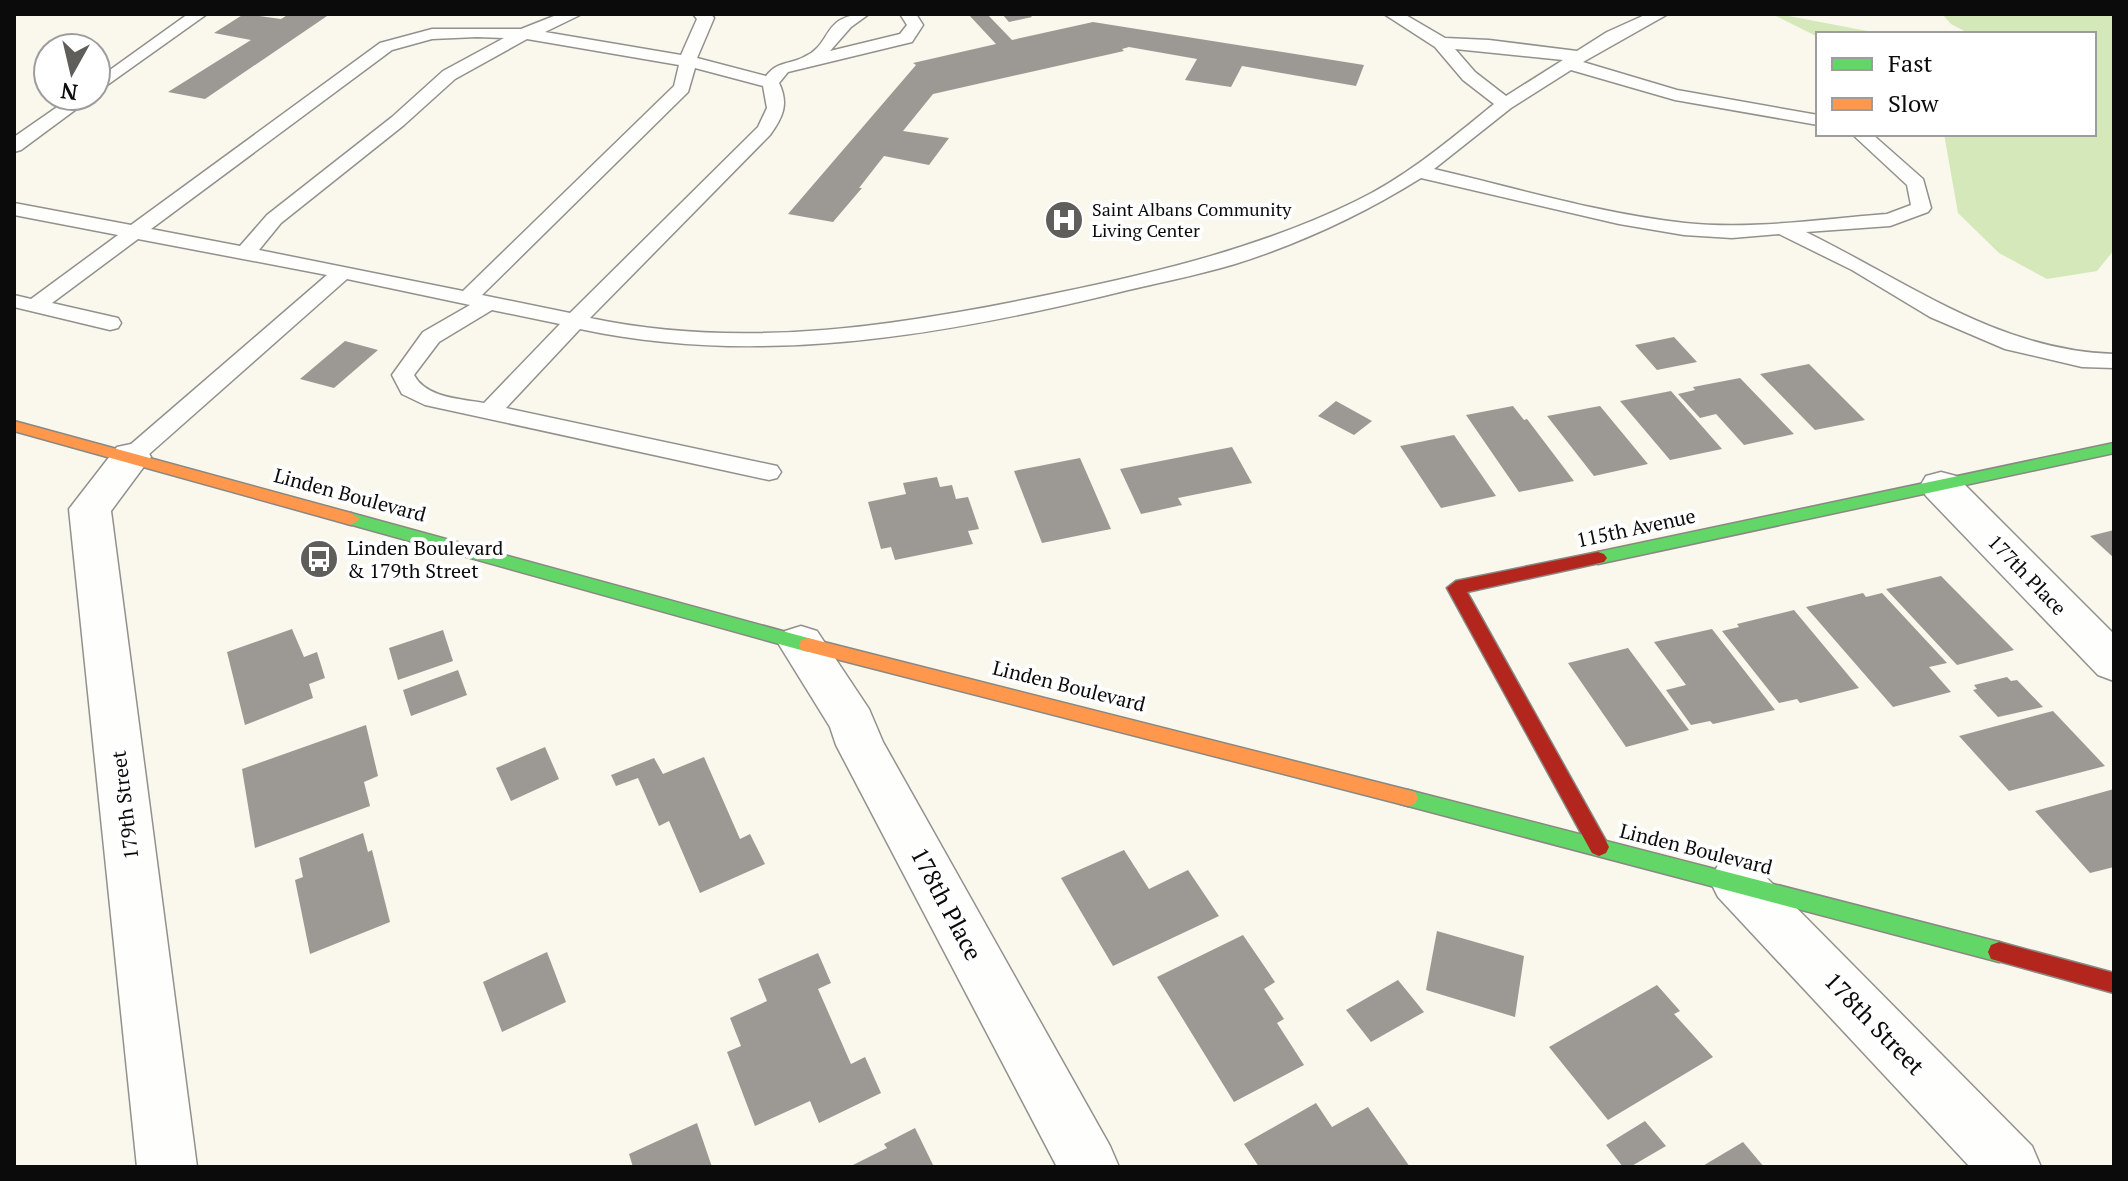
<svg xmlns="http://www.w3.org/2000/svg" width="2128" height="1181" font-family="'PT Serif',serif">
<rect width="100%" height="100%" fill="#faf7ed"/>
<g fill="#d4e8ba">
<path d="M1772,14H1778L1883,34H1818V37Z"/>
<path d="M1942,14H2114V250L2097,271L2047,279L1999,253L1958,213L1944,134H2094V34H1970L1951,24Z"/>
</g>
<g fill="#9c9994">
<path d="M244,14L281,19L289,14H330L205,99L168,92L251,40L214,33Z"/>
<path d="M968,14H987L1012,40L1093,22L1364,65L1356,86L1242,66L1231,87L1185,80L1197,59L1129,47L1122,49L1124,51L933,94L903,131L949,138L929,165L884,156L859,188H862L833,222L788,214L916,65L913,63L996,44Z"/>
<path d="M1002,14H1029L1032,17L1009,22Z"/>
<path d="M1674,337L1697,362L1657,370L1635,345Z"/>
<path d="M345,341L378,350L334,388L300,379Z"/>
<path d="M1809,364L1865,420L1815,430L1760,374Z"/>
<path d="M1740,378L1794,434L1744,445L1716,414L1700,418L1678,394L1695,390L1693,387Z"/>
<path d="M1671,391L1722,449L1670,460L1620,401Z"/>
<path d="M1336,401L1372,421L1354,435L1318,416Z"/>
<path d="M1513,406L1524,420L1527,419L1574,481L1519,492L1466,415Z"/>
<path d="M1600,406L1648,464L1594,476L1547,416Z"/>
<path d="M1454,435L1496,496L1441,508L1400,446Z"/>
<path d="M1232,447L1252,483L1178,498L1182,505L1141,514L1120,469Z"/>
<path d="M1080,458L1111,529L1042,543L1014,471Z"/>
<path d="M937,477L940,487L952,485L956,499L968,497L979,529L968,531L973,544L895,560L891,547L881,549L868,502L906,494L903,483Z"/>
<path d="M2114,530V558L2090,536Z"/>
<path d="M1941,576L2014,650L1957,665L1886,589Z"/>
<path d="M1863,593L1866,597L1882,593L1947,663L1929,667L1951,692L1893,707L1806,607Z"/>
<path d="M1794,610L1859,688L1800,703L1797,699L1779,703L1722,631L1739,627L1737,624Z"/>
<path d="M292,629L304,657L317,652L325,678L309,684L313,698L245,725L227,652Z"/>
<path d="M1712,629L1775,710L1713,724L1710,721L1691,725L1666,690L1686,685L1654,642Z"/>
<path d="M443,630L453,661L398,680L389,648Z"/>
<path d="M1628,648L1689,730L1626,747L1568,663Z"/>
<path d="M458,670L467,695L411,716L403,690Z"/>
<path d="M2007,677L2011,681L2017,680L2043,707L1998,717L1973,690L1977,689L1974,685Z"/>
<path d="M2053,711L2105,766L2009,791L1959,736Z"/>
<path d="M366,725L378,776L364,782L370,806L255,848L242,769Z"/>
<path d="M545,747L559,779L511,801L496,768Z"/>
<path d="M704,757L740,839L750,834L765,864L700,893L669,821L659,826L638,778L616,786L611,775L654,758L663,774Z"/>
<path d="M2114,789V867L2090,873L2035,811Z"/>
<path d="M363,833L368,852L372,850L390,922L310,954L295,880L303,877L299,858Z"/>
<path d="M1124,850L1149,889L1188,870L1219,916L1113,966L1061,878Z"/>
<path d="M1437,931L1524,956L1515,1017L1426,990Z"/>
<path d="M1243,935L1275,982L1264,989L1284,1019L1277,1023L1304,1065L1234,1102L1157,977Z"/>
<path d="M547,952L566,1002L502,1032L483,982Z"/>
<path d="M818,953L831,983L818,989L851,1064L865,1057L881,1093L819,1123L810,1101L755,1126L727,1052L741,1046L730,1018L767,1001L758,979Z"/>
<path d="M1398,980L1424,1012L1371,1042L1346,1010Z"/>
<path d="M1657,985L1680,1011L1674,1014L1713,1057L1608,1120L1549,1047Z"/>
<path d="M1316,1103L1332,1127L1368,1107L1410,1167H1259L1244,1144Z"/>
<path d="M1645,1121L1666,1146L1630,1167H1623L1606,1145Z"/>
<path d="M697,1123L712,1167H633L629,1154Z"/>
<path d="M915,1128L934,1167H849L887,1148L884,1144Z"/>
<path d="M1743,1142L1764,1167H1701Z"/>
</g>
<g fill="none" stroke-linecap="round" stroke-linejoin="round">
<defs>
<g id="lane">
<path d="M188,14H207L96,93V80Z"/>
<path d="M559,14H582L545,32L681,55L697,19L693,14H711L714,18L697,58L766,76C778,61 788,65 804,57C834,44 820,14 869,14L851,27L830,51L900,34L907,25L900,14H916L923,25L912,42L788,72L779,83C789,104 783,117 770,135L590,318C746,351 904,325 1057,293C1159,272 1262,247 1356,201C1406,177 1451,139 1494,104L1463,80L1435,47L1384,14H1404L1445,38L1489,40L1577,51L1607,32L1647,14H1668L1583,62L1677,90L1818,115V125L1675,100L1571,70L1511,108L1434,169C1516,188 1601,214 1685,223C1752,230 1820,219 1887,214L1911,205L1907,185L1852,134H1872L1923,179L1931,208L1928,212L1890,226L1806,232C1906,281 1999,351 2114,354V368L2082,367L2005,349L1930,317L1852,270L1779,234L1732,238L1684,235L1619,224L1421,178C1365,213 1299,244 1235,264C1195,276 1152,284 1112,294C938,336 757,367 580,329L506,408L777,466L781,472L777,478L769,480L425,405L402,394L392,375L423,332L470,305L347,279L139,463H123L119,457L123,451L327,275L138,239L52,303L118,318L121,323L118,328L110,330L14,307V295L31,299L118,235L14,215V203L131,225L380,43L432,29H521ZM477,37L504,38L443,71L392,117L267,215L240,246L151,229L392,50L432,39ZM527,39L679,65L674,86L463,291L259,250L281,223L404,125L455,79ZM1455,49L1563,60L1506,96L1475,72ZM695,68L763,86L767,108L758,127L570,313L482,295L688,92ZM492,310L560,324L484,403C462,399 426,398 414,375L439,342Z"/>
<path d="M73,96H94L21,150L14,152V137Z"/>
</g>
<g id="street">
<path d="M131,444L145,447L151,457L111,511L197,1167H137L69,509L117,447Z"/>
<path d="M1941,472L1956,476L2114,634V681L2098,675L1926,496L1920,486L1926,476Z"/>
<path d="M801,626L817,631L869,709L883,742L1110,1146L1119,1167H1057L836,745L830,727L778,643L785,631Z"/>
<path d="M1736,858L1754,865L2032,1146L2041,1167H1970L1718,897L1710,881L1718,865Z"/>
</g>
<g id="fast">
<path d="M2114,443V453L1598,564L1589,558L1598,552Z"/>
<path d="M351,513L808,638L815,640L817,645L815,650L808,652L345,523L342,519L345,515Z"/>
<path d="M1408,790L1999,942L2007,945L2010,952L2007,959L1999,962L1408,806L1401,804L1398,798L1401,792Z"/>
</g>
<g id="slow">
<path d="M14,421L351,513L360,519L351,525L14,431Z"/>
<path d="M808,638L1408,790L1415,792L1418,798L1415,804L1408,806L801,650L799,645L801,640Z"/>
</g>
<g id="jam">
<path d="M1598,552L1604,554L1607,558L1604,562L1467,592L1606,841L1609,847L1606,853L1599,856L1592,853L1447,588L1456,581Z"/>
<path d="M1999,942L2114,973V993L1991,959L1988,952L1991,945Z"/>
</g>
</defs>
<use href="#lane" stroke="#93918d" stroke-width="3"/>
<use href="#street" stroke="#93918d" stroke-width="3"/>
<use href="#fast" stroke="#898883" stroke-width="3"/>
<use href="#slow" stroke="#898883" stroke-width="3"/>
<use href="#jam" stroke="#898883" stroke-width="3"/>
<use href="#lane" fill="#fefefc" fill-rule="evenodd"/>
<use href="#street" fill="#fefefc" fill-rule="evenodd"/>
<use href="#fast" fill="#63d668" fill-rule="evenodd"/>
<use href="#slow" fill="#ff974d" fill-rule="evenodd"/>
<use href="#jam" fill="#b3261e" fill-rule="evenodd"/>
</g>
<defs>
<symbol id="hospital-disc" viewBox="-11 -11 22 22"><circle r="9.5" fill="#5f5e5a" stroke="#fff"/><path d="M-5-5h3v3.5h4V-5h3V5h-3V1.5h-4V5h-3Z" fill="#fff"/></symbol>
<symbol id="bus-disc" viewBox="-11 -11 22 22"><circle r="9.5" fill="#5f5e5a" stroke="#fff"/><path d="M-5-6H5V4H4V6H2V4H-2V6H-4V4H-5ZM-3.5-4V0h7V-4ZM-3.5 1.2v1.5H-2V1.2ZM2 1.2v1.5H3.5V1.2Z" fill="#fff"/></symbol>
</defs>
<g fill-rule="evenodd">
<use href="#hospital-disc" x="1042" y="198" width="44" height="44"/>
<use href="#bus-disc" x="297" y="537" width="44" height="44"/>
</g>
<g text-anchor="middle" stroke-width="8" stroke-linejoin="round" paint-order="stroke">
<g font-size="18" fill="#0b0b0b" stroke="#fff" text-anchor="start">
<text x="1092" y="216">Saint Albans Community<tspan x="1092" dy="21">Living Center</tspan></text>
</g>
<g font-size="20" fill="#0b0b0b" stroke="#fff">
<text transform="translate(350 495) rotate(15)" y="7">Linden Boulevard</text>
<text transform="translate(1636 528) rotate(-12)" y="7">115th Avenue</text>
<text transform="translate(2027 575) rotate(46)" y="7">177th Place</text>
<text transform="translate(1069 686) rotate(14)" y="7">Linden Boulevard</text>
<text transform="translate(125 805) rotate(-97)" y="7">179th Street</text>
<text transform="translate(1696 849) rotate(14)" y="7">Linden Boulevard</text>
</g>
<g font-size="20" fill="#0b0b0b" stroke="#fff" text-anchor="start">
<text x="347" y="555">Linden Boulevard<tspan x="347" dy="23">&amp; 179th Street</tspan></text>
</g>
<g font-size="24" fill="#0b0b0b" stroke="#fff">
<text transform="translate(946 904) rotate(62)" y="8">178th Place</text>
<text transform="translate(1874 1024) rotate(46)" y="8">178th Street</text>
</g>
</g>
<rect width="2128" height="1181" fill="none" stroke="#0b0b0b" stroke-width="32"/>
<rect x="1816" y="32" width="280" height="104" fill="#ffffff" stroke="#9d9d9d" stroke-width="2"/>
<rect x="1832" y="58" width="40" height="12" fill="#63d668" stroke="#9d9d9d" stroke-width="2"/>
<text x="1888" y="72" font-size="24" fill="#0b0b0b">Fast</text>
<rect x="1832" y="98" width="40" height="12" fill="#ff974d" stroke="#9d9d9d" stroke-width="2"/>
<text x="1888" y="112" font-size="24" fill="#0b0b0b">Slow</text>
<g transform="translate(72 72) rotate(188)"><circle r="38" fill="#ffffff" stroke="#9d9d9d" stroke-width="2"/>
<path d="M0-6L14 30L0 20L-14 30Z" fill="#5f5e5a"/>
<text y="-12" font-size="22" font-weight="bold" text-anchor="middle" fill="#0b0b0b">N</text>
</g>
</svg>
